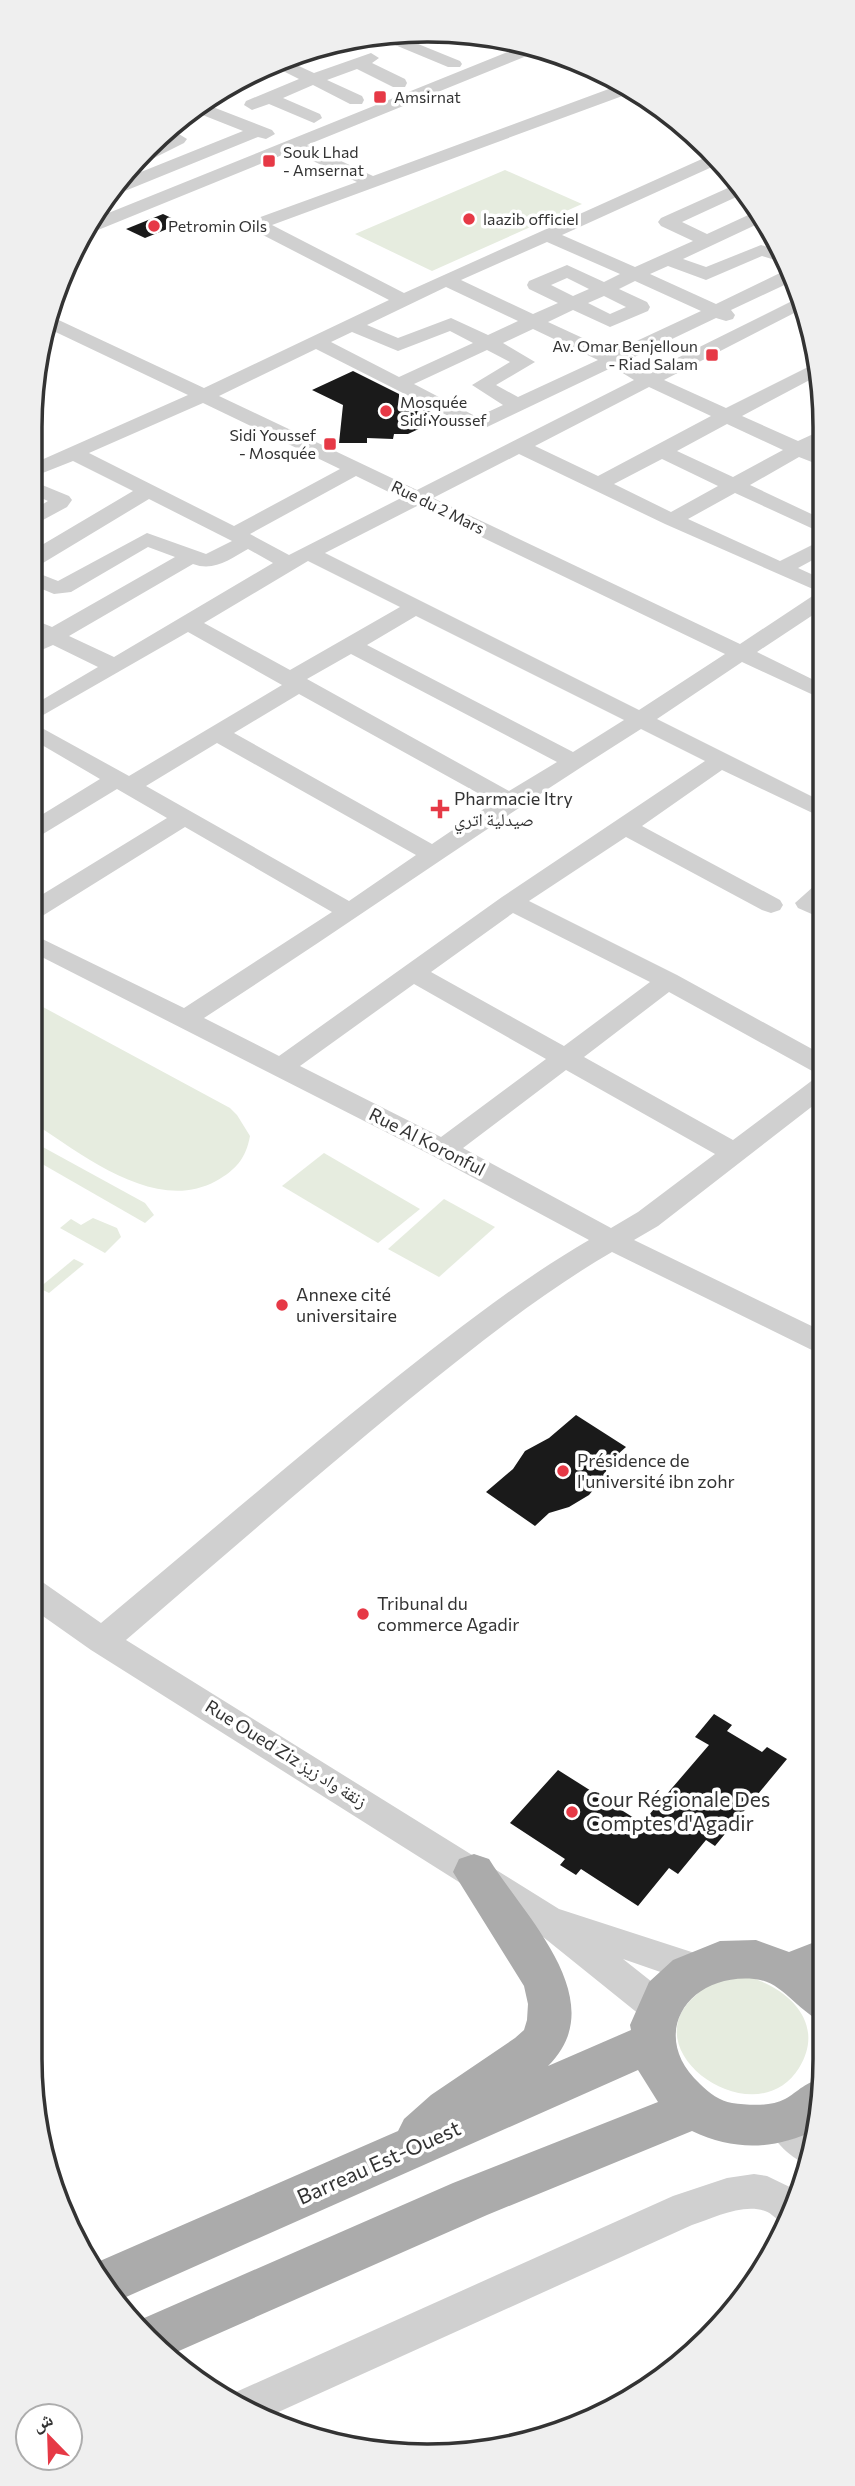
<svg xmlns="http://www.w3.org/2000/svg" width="855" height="2486" font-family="Commissioner,'Noto Naskh Arabic',sans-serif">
<rect width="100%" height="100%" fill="#fff"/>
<g fill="#e6ecdf">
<path d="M505,170L582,204L432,271L355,234Z"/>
<path d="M30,1000L230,1108L237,1115L250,1136C246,1158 236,1170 216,1181C154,1215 80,1152 30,1121Z"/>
<path d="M30,1140L145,1203L154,1215L145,1223L30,1157Z"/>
<path d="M324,1153L420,1209L378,1243L282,1186Z"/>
<path d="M444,1199L495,1227L439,1277L388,1249Z"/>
<path d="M93,1218L117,1228L121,1237L105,1253L60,1228L71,1219L81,1225Z"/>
<path d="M74,1259L84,1264L49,1293L39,1288Z"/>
<path d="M749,1977C790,1989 826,2024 799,2068C756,2138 630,2052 695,1996C700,1992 706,1984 711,1982C721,1977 738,1979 749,1977Z"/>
</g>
<g fill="#1a1a1a">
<path d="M163,214L182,223L145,238L126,229Z"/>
<path d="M353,371L399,394V401L412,402L442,418L408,434H394L393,439L367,438V443H339L343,405L312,390Z"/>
<path d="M576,1415L626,1447L609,1462L604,1477L589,1495L569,1507L549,1513L535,1526L486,1492L513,1469L525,1451L549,1438Z"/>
<path d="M714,1714L732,1725L727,1731L762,1752L767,1747L787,1759L715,1846L706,1840L678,1874L669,1868L638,1906L581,1869L576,1875L560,1865L565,1859L510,1823L558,1770L642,1823L709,1745L695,1737Z"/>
</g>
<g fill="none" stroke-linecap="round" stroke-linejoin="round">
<g fill="#d0d0d0" fill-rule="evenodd">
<path d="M375,33L396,35L460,61L462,64L460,67H448L371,35Z"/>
<path d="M530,43L544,49L307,145L373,176L625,83L636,91L272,225L404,293L713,154L723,162L562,235L635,267L693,241L661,226L658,222L661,218L739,183L745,193L682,222L707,234L757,211L764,221L683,259L706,267L761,245L784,252L788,264L762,256L706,280L668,266L650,274L716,304L784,271L790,270L793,281L731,310L735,315L733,319L726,321L716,318L628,360L649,372L798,298L802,309L664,380L726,408L818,362L821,374L742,416L798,441L822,430V444L814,449L822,452V466L799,457L750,485L822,519V533L735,493L688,519L780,561L822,540V555L798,568L822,579V593L665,524L519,454L433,498L740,644L814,595L822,594V609L757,652L822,684V699L742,662L657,719L823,802V818L722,770L642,826L780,900L783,905L780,910L771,913L762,910L626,837L529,901L677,975L823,1055V1075L814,1072L669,992L584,1057L733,1140L814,1079L823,1076V1098L658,1226L634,1240L824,1332V1356L612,1252C538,1295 472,1349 406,1402C311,1480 219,1560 126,1640L559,1909L707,1957L713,1968L707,1979L695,1984L623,1959L671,1997L676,2008L671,2019L658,2024L645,2019L532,1928L91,1650L30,1607V1578L41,1581L101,1623C195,1545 287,1465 382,1389C449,1336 515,1283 589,1240L433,1156L30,951V933L184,1008L332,912L185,827L39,918L30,921V902L167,818L117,789L38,837L30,839V822L100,779L30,738V707L98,667L53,645L30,655V639L36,636L30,633V618L52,627L175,557L148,547L71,592L54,594L30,584V570L58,581L147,533L206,554L232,541L149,499L38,566L30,567V552L133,491L73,461L30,478V465L188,395L43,326L48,315L204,388L389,300L259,233L252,223L255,219L357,182L292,151L98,230L90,231L96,218ZM547,242L620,274L604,282L567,265L529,281L527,285L529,289L558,303L533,314L461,280ZM567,278L589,289L573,296L551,285ZM635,281L701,311L613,352L548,322L573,310L610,327L648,311L650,307L647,302L619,289ZM446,287L518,321L488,335L451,318L398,338L367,325ZM604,296L626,307L610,314L588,303ZM533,329L598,360L518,397L496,385L535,362L503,343ZM450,331L473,343L399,377L331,342L352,332L398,351ZM316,349L474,429L487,427L613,367L634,380L417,490L219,396ZM487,350L510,362L472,385L503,405L477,417L414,384ZM649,387L711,416L598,476L535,446ZM203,403L340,469L234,526L89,453ZM727,424L783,450L733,477L677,451ZM662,459L718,486L671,512L614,484ZM356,476L401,498L289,555L250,534ZM417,506L725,654L639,710L325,553ZM248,549L273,563L114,657L69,636L193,564C214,572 230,559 248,549ZM308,561L400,607L290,670L204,623ZM416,616L624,720L573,752L367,645ZM188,632L282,685L129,776L31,722ZM351,654L557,762L509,791L307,679ZM299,694L494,802L432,844L234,733ZM641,729L705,761L502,897L279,1056L204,1018C351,923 493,822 641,729ZM217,743L416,855L349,901L146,786ZM513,913L650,982L564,1046L431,972ZM414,984L546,1059L441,1137L300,1066ZM566,1070L715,1154L638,1212L611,1228L463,1148Z"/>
<path d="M371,53L379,58L372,63L405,79L407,83L405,87H393L357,69L327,80L362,96L364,100L362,104H350L313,85L283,98L320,114L322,118L314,123L269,104L252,110L244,105L246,101L299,79L275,67L290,62L314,73Z"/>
<path d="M205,104L272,130L275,134L266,139L258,137L115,195L107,196L116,182L243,131L195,112Z"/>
<path d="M174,131L187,139L184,143L154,158H143Z"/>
<path d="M30,480L69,496L72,500L67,507L30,527V512L48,501L30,493Z"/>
<path d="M823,883V919L798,908L795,903L814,886Z"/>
<path d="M784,2106L797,2111L816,2129L810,2166C791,2159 773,2141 766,2123L771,2111Z"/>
<path d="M754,2174L767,2176L798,2191L784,2223C776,2220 772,2213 765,2211C743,2203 713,2218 692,2225L263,2419L251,2415L227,2396L673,2196L727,2178Z"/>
</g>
<path fill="#ababab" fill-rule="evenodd" d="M474,1854L489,1859C524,1916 614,2001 548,2066L631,2030L630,2025L649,1982L673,1960L720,1941L756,1940L789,1952L825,1938V2023C798,2013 783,1981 754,1979C688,1973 647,2035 700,2084C709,2093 720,2101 732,2103C748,2105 771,2107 785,2099C798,2092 807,2080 822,2080L816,2130C773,2150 735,2151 692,2131L487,2215L172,2354L134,2325L135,2322L453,2183L658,2102L638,2070L117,2301L93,2264L398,2131L404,2119L431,2095L515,2038L524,2030L527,2020L528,2004L524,1986L453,1872L459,1859Z"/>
</g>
<g fill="#e63946" stroke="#fff" stroke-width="2.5">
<rect x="373" y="90" width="14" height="14" rx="3.5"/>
<rect x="262" y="154" width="14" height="14" rx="3.5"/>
<circle cx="469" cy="219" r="7"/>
<circle cx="154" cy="226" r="7"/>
<rect x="705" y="348" width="14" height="14" rx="3.5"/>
<circle cx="386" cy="411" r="7"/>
<rect x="323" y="437" width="14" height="14" rx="3.5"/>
<path d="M436.5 798.5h7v7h7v7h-7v7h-7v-7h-7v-7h7z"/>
<circle cx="282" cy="1305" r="7"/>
<circle cx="563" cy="1471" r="7"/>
<circle cx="363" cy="1614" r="7"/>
<circle cx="572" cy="1812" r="7"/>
</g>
<g text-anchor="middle" stroke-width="7" stroke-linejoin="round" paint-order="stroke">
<g font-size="16" fill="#333" stroke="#fff" text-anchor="start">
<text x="394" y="103">Amsirnat</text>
<text x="283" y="158">Souk Lhad<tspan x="283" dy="18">- Amsernat</tspan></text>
<text x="483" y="225">laazib officiel</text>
<text x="168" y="232">Petromin Oils</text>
<text x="698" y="352" text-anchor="end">Av. Omar Benjelloun<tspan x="698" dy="18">- Riad Salam</tspan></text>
<text x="400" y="408">Mosquée<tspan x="400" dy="18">Sidi Youssef</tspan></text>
<text x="316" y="441" text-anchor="end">Sidi Youssef<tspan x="316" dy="18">- Mosquée</tspan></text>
</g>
<g font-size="16" fill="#333" stroke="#fff">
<text transform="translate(438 507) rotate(26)" y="6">Rue du 2 Mars</text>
</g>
<g font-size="18" fill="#333" stroke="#fff" text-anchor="start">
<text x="454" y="805">Pharmacie Itry<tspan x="454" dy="21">صيدلية اتري</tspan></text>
<text x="296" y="1301">Annexe cité<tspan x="296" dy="21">universitaire</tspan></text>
<text x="577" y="1467">Présidence de<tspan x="577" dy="21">l'université ibn zohr</tspan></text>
<text x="377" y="1610">Tribunal du<tspan x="377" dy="21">commerce Agadir</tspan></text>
</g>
<g font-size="18" fill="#333" stroke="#fff">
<text transform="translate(427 1142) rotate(27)" y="6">Rue Al Koronful</text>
<text transform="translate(286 1754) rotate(32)" y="6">Rue Oued Ziz زنقة واد زيز</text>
</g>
<g font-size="21" fill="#333" stroke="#fff" text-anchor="start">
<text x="586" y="1807">Cour Régionale Des<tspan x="586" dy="24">Comptes d'Agadir</tspan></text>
</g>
<g font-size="21" fill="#333" stroke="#fff">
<text transform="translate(379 2163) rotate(-24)" y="7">Barreau Est-Ouest</text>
</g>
</g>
<path d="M0 0H855V2486H0ZM427 42H428A385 385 0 0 1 813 427V2059A385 385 0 0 1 428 2444H427A385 385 0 0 1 42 2059V427A385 385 0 0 1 427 42Z" fill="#efefef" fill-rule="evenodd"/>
<path fill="none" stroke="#333" stroke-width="3.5" d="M427 42H428A385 385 0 0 1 813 427V2059A385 385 0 0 1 428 2444H427A385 385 0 0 1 42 2059V427A385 385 0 0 1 427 42Z"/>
<g transform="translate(49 2437) rotate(337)"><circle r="33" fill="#ffffff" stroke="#adadad" stroke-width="2"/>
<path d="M0-5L12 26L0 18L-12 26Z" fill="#e63946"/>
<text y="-10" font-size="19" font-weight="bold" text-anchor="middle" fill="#333333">ش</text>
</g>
</svg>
